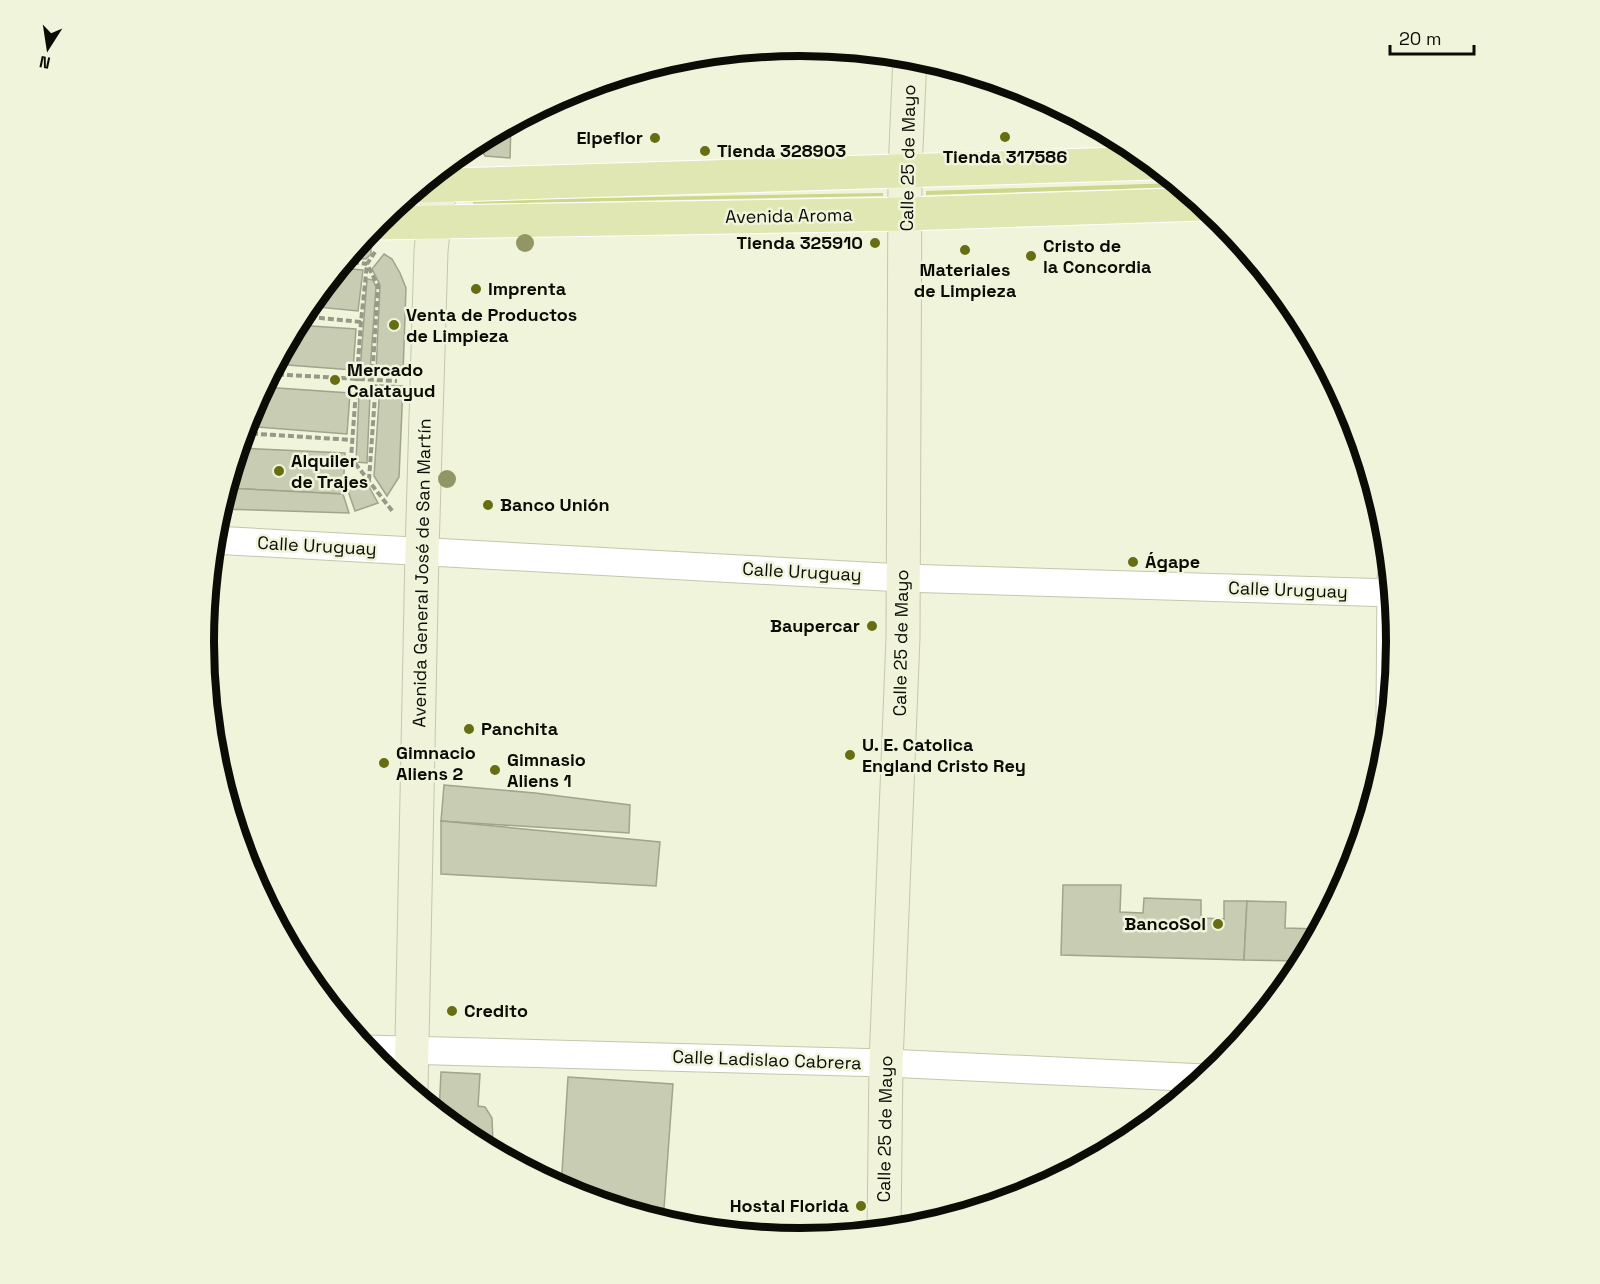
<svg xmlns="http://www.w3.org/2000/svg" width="1600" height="1284" font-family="'Space Grotesk',sans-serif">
<rect width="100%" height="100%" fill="#f0f4da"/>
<g fill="#cdd689">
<path d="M1177,183L1182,187L926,195V191Z"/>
<path d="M883,193V196L473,204V200Z"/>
</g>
<g fill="#c8ccb2" stroke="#a0a48b" stroke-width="1.5">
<path d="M511,123L510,158L485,156L480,147L482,138Z"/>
<path d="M356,247H371V254L366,259L347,258Z"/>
<path d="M384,254L392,259L400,273L406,288L403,374L376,373L380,285L372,269Z"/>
<path d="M338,268L363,270L358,311L307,306Z"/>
<path d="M367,279L373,280L376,287L370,371H360Z"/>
<path d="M296,325L356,329L353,370L275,364Z"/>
<path d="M380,385L403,386L399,477L387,496L374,476Z"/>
<path d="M263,387L350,393L347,434L245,426L249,413Z"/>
<path d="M359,394L370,395L367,463L356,462Z"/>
<path d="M238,448L345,453L343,494L226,488Z"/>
<path d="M366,481L378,503L355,511L347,488Z"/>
<path d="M226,488L343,494L349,513L220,509Z"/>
<path d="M444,785L535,793L630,805L629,833L441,821Z"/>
<path d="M441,821L660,842L656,886L441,874Z"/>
<path d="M1063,885H1121L1120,912L1143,913L1144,898L1201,900V918L1224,919V901H1247L1244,960L1061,955Z"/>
<path d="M1247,901L1286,902L1285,928L1320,929L1303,961L1244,960Z"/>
<path d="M441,1072L480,1074L478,1106L485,1107L492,1118L493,1144L477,1143L461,1132V1116H441L439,1114Z"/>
<path d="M568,1077L673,1084L664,1208L606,1204L571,1193L561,1188Z"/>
<path d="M477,1143L493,1144L492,1151Z"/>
</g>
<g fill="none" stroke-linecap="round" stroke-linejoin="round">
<defs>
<g id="street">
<path d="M213,540L902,578L1392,593"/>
<path d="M1390,716L1391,578"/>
<path d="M366,1049L886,1063L1205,1078"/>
</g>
<g id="secondary">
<path d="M411,1091L422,551L431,251L434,222L446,164"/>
<path d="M884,1231L886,1063L903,637L905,171L910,56"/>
</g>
<g id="primary">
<path d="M420,186L1153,163"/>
<path d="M375,223L906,214L1203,204"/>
</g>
</defs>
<use href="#street" stroke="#c3c7ae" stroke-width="29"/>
<use href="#secondary" stroke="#c3c7ae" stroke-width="35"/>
<use href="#primary" stroke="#fff" stroke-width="35"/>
<g stroke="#969987" stroke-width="4" stroke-dasharray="6 3" stroke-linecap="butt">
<path d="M375,252L367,264L361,322L351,458L393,512"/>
<path d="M344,261L367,264L378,286L372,380"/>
<path d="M301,316L361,322"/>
<path d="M269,374L397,381"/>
<path d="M243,433L353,440"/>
<path d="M369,480L376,381"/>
</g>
<use href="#street" stroke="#fff" stroke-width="27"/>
<use href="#secondary" stroke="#f0f3d9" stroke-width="33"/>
<use href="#primary" stroke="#e1e7b2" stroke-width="33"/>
</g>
<g fill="#929665">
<circle cx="525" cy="243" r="9"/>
<circle cx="447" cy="479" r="9"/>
</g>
<g fill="#666d13" stroke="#f0f4da" stroke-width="2">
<circle cx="1005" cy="137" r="6"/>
<circle cx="655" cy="138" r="6"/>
<circle cx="705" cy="151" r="6"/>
<circle cx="875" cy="243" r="6"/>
<circle cx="965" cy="250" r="6"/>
<circle cx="1031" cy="256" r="6"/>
<circle cx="476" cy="289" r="6"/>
<circle cx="394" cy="325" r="6"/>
<circle cx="335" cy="380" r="6"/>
<circle cx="279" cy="471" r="6"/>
<circle cx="488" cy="505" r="6"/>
<circle cx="1133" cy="562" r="6"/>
<circle cx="872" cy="626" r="6"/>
<circle cx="469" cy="729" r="6"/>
<circle cx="850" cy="755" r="6"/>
<circle cx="384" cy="763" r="6"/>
<circle cx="495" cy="770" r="6"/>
<circle cx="1218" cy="924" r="6"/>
<circle cx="452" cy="1011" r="6"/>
<circle cx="861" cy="1206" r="6"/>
</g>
<g text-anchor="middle" stroke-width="5" stroke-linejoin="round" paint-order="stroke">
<g font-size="18" font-weight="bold" fill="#0b0c05" stroke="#f0f4da" text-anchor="start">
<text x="643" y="144" text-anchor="end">Elpeflor</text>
<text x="717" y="157">Tienda 328903</text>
<text x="1005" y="163" text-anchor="middle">Tienda 317586</text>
<text x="863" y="249" text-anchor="end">Tienda 325910</text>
<text x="1043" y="252">Cristo de<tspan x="1043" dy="21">la Concordia</tspan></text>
<text x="965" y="276" text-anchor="middle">Materiales<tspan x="965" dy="21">de Limpieza</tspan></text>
<text x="488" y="295">Imprenta</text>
<text x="406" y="321">Venta de Productos<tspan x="406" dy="21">de Limpieza</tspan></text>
<text x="347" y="376">Mercado<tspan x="347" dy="21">Calatayud</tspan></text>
<text x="291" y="467">Alquiler<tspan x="291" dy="21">de Trajes</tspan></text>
<text x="500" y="511">Banco Unión</text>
<text x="1145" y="568">Ágape</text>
<text x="860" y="632" text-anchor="end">Baupercar</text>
<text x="481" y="735">Panchita</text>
<text x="862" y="751">U. E. Catolica<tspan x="862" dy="21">England Cristo Rey</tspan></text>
<text x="396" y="759">Gimnacio<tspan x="396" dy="21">Aliens 2</tspan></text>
<text x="507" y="766">Gimnasio<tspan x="507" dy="21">Aliens 1</tspan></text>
<text x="1206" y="930" text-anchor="end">BancoSol</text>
<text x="464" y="1017">Credito</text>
<text x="849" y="1212" text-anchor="end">Hostal Florida</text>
</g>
<g font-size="18" fill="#0b0c05" stroke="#f0f4da">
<text transform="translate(908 158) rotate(-89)" y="6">Calle 25 de Mayo</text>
<text transform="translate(789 216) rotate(-1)" y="6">Avenida Aroma</text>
<text transform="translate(317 546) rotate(3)" y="6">Calle Uruguay</text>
<text transform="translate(802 572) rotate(3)" y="6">Calle Uruguay</text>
<text transform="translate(422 573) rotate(-89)" y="6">Avenida General José de San Martín</text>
<text transform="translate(1288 590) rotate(2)" y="6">Calle Uruguay</text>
<text transform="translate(901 643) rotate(-89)" y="6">Calle 25 de Mayo</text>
<text transform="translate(767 1060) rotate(2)" y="6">Calle Ladislao Cabrera</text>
<text transform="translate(885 1129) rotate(-89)" y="6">Calle 25 de Mayo</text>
</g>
</g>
<path d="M0 0H1600V1284H0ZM214 642a586 586 0 1 1 1172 0a586 586 0 1 1-1172 0Z" fill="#f0f4da" fill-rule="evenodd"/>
<path fill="none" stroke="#0b0c05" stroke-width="8" d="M214 642a586 586 0 1 1 1172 0a586 586 0 1 1-1172 0Z"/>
<g transform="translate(48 48) rotate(192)" stroke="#f0f4da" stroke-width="4.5" paint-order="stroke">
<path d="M0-4.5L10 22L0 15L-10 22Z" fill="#0b0c05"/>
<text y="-9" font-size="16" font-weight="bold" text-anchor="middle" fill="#0b0c05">N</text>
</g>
<path d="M1390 45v9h84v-9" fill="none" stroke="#0b0c05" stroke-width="3"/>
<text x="1399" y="45" font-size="18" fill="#0b0c05" stroke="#f0f4da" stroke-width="4.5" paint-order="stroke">20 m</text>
</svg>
